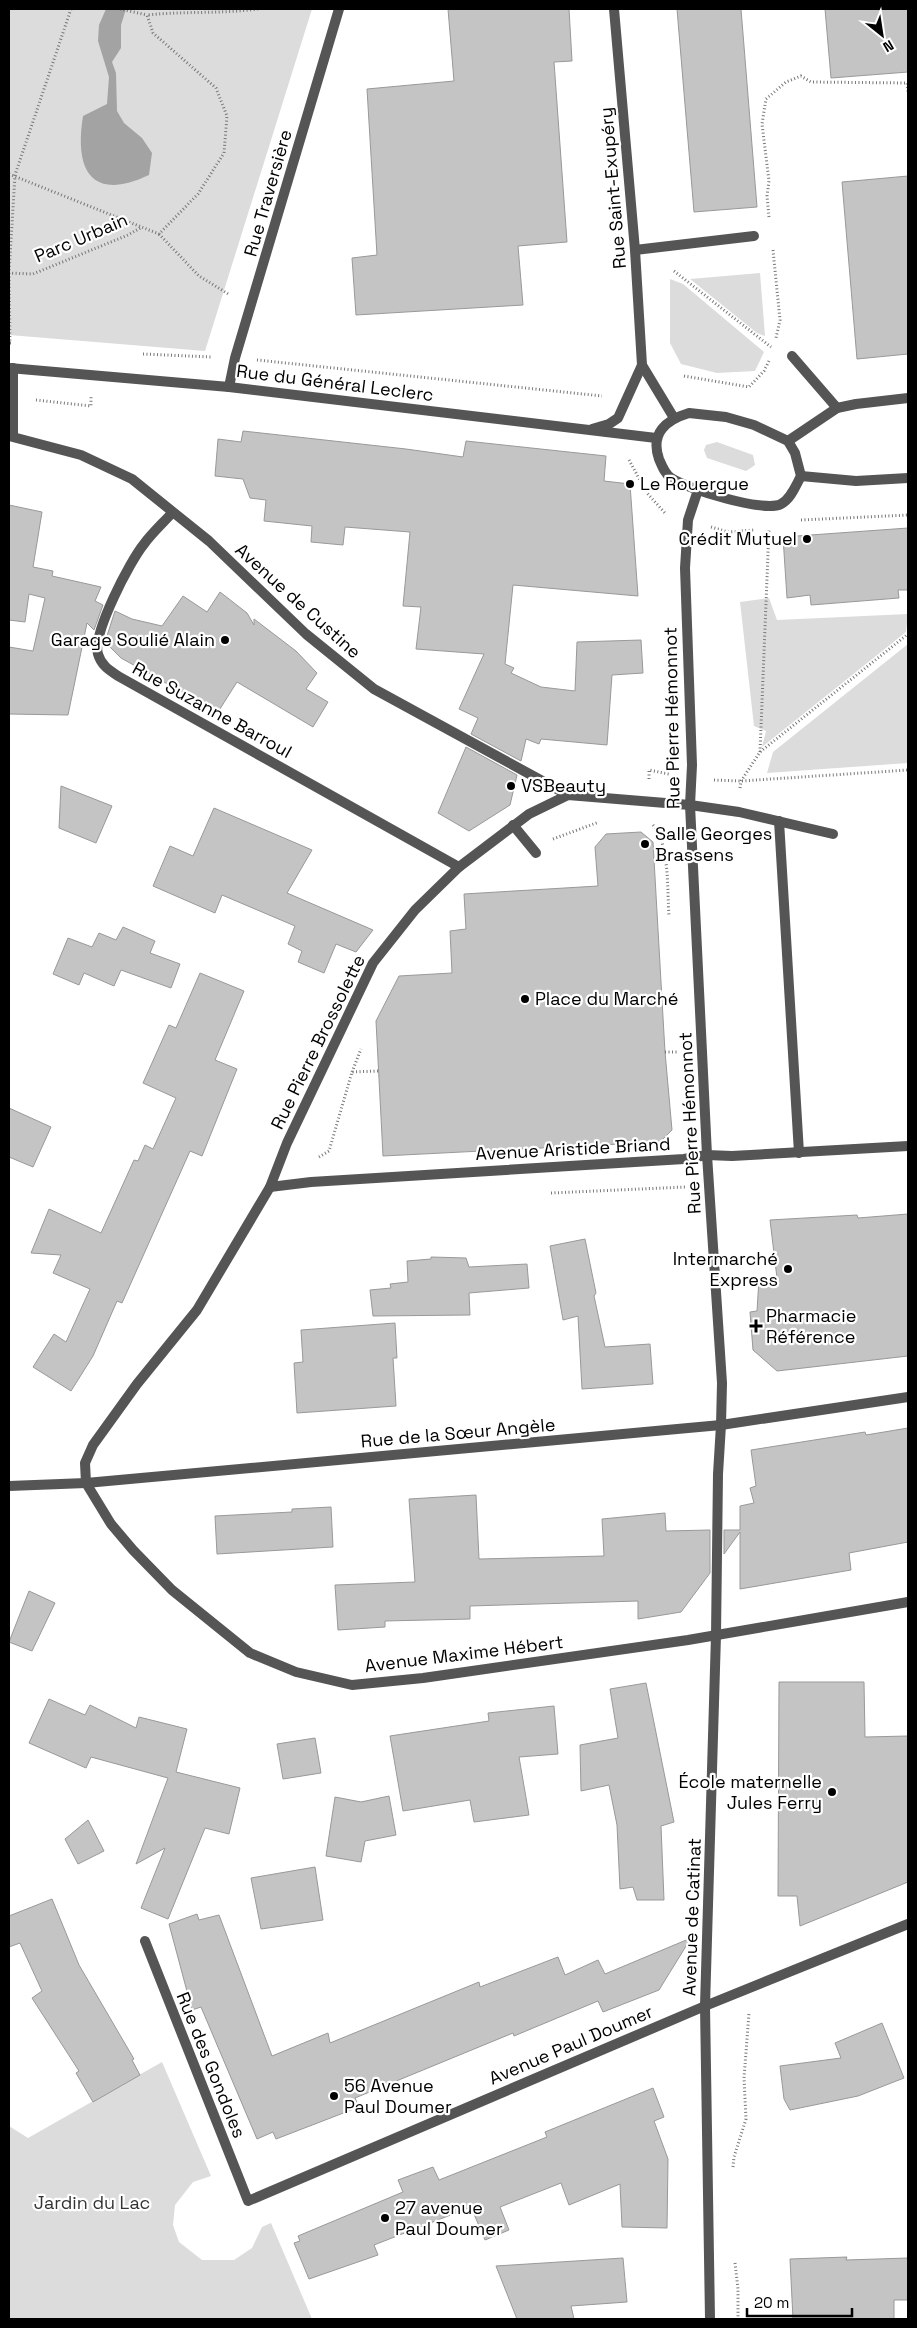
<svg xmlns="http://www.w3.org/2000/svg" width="917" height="2328" font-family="'Space Grotesk',sans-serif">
<rect width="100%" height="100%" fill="#fff"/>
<g fill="#dcdcdc">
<path d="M9,9H312L205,351L9,335Z"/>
<path d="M760,273L765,336L757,333L690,279Z"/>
<path d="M670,279L683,284L764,352L755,371L717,373L681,364L670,343Z"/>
<path d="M717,442L753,455L755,465L746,471L707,458L704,450L706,445Z"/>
<path d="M769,598L777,620L908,614L906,632L762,747L766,731L754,726L740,602Z"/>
<path d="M908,644V763L767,773L773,752Z"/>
<path d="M162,2062L211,2176L193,2182L175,2205L173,2225L179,2242L202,2260H234L252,2248L262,2227L271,2223L312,2319H9V2126L28,2138Z"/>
</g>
<path fill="#a3a3a3" d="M106,9H126L121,25V48L112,62L116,73L117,111L124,123L142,138L152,153L149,175C92,202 74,171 83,116L107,104L109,77L98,41L99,25Z"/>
<g fill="#c4c4c4" stroke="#999">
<path d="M448,9H569L572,61L554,62L567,242L518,246L523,305L356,315L352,258L377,255L367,89L454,81Z"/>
<path d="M677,9H741L757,207L694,212Z"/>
<path d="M825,9H908V72L831,78Z"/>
<path d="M908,176V354L857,359L842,182Z"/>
<path d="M243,431L406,449L463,457L466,441L606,456L604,481L630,484L638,596L513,585L505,664L514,668L511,673L541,687L575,691L577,642L641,640L643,673L612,675L607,745L541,739L539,744L526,739L521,761L471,734L478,718L459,709L484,654L416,649L421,607L403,606L410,532L345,527L343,545L311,542L312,526L264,521L266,500L250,498L243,479L215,476L218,439L241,442Z"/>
<path d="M9,505L42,512L33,567L53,571L52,576L101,587L95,601L103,605L94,630L87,623L68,715L9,714V647L33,651L45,598L29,594L25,622L9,620Z"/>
<path d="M908,528V590H898L899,598L811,605L810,595L787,598L783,537Z"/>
<path d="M220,592L247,613L254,625V619L296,651L317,673L306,689L328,702L313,727L237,682L218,712L121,658L105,642L115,611L132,619L162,626L183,596L207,612Z"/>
<path d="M466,747L517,775L510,805L469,831L438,813Z"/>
<path d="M61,786L112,806L96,843L59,828Z"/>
<path d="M214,808L312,850L287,893L373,930L356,952L336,944L324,973L298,962L302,951L288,944L295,926L222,895L215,913L153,886L170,846L193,856Z"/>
<path d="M641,832L653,842L665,1052L672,1130L660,1142L383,1156L376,1021L399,976L452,973L450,931L466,929L464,894L598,886L595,847L606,834Z"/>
<path d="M123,927L155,941L150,953L180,964L171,988L121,970L114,986L84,973L79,985L53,974L68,938L92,947L99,933L116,940Z"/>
<path d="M200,973L244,991L215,1060L237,1069L202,1156L190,1151L122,1303L117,1301L93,1356L71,1391L33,1367L54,1334L66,1342L90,1289L53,1273L61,1255L31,1253L49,1209L101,1233L134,1160L138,1161L145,1145L153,1149L176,1098L143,1083L169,1025L176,1028Z"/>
<path d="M9,1108L51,1127L33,1167L9,1157Z"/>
<path d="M908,1214V1356L777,1371L753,1350L750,1312L757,1311L759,1279L777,1278L770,1220L857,1215L858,1218Z"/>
<path d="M585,1239L596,1293L594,1296L605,1347L650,1344L653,1384L582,1389L578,1316L563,1320L550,1246Z"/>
<path d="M431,1257L466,1258L469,1267L527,1264L529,1288L469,1293L470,1315L373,1316L370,1290L391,1288L390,1284L408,1282L407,1261L431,1259Z"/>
<path d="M395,1323L397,1358H393L396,1406L297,1413L294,1363L303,1362L301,1330Z"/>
<path d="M908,1428V1542L849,1553L851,1570L740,1589V1532L724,1554V1530H740V1506L754,1503L750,1488L756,1486L751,1450L865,1432L866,1435Z"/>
<path d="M476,1495L479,1559L604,1556L602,1519L665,1513L666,1531L710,1530V1573L681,1612L638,1619V1601L470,1606V1619L385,1621V1627L338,1630L335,1585L415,1582L409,1499Z"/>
<path d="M331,1507L333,1547L217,1554L215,1516L292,1512V1509Z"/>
<path d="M29,1591L55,1603L32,1651L9,1642Z"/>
<path d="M779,1682H864L865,1737L908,1736V1882L800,1926L797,1896H778Z"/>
<path d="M646,1683L674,1822L661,1826L664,1900H637L633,1887L620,1889L617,1825L609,1785L581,1791L580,1745L618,1738L610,1689Z"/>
<path d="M49,1699L85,1715L90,1705L136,1728L139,1717L187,1729L176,1772L240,1788L229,1834L205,1828L168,1919L141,1908L165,1848L136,1864L168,1778L91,1757L86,1768L29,1743Z"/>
<path d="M554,1706L558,1754L519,1757L529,1815L474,1822L470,1800L403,1811L390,1736L489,1721L488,1713Z"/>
<path d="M315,1738L321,1773L283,1779L277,1744Z"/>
<path d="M389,1796L396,1835L365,1841L361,1862L326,1856L335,1797L361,1802Z"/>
<path d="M88,1820L104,1851L78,1864L65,1839Z"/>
<path d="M315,1867L323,1920L261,1929L251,1878Z"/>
<path d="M52,1899L79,1965L134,2059L132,2060L140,2075L93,2102L76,2073L79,2071L32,1998L42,1991L20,1943L9,1947V1916Z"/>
<path d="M197,1914L199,1920L219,1915L272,2056L328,2033L330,2043L479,1982L480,1987L558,1957L565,1975L598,1960L605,1974L691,1938L659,1990L603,2012L598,2001L514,2036L513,2033L355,2098L359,2107L276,2139L273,2132L257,2139L201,2007L192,2010L169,1924Z"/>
<path d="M882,2023L904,2078L858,2096L790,2110L784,2099L780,2066L841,2058L835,2043Z"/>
<path d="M653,2088L664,2117L654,2121L668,2159L667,2228L622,2227L620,2184L569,2205L561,2183L500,2207L509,2230L485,2240L471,2207L374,2245L378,2255L309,2279L294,2243L300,2241L298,2236L403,2192L398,2180L433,2167L439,2180L547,2137L545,2132Z"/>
<path d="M847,2257L846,2260L908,2258V2300H894V2319H793L790,2259Z"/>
<path d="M623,2258L627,2302L571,2306L574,2319H517L496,2266Z"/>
</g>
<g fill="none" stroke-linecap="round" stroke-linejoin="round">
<g stroke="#777" stroke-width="3" stroke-dasharray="1 2.5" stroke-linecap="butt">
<path d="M71,9L15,175L9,273L33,274L128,235L142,227"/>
<path d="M120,9L147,15"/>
<path d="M9,174L159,234L198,194L224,153L227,116L216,88L153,33L147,15C184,11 221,14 258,9"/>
<path d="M769,217L767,196L769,181L762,124L766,99L786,82L801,76L811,82L907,83L908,92"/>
<path d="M159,234L199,276L230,295"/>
<path d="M773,250L780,320L776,338"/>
<path d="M674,271L771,347"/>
<path d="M9,273L10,343H12"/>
<path d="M143,354L211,357"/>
<path d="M257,360L602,396"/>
<path d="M684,376L749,387L764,371L769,361"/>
<path d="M36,400L91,406V397"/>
<path d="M629,460L647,493L665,513"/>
<path d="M801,520L908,515"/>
<path d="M711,527L728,532L754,530"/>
<path d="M760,752L769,529"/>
<path d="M649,779V770L669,774"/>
<path d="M714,780L741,781L908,770"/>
<path d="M740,788L741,781L760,752L908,634"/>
<path d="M653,825C670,845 667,890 669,916"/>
<path d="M714,837L737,840V835"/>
<path d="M553,839L599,822"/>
<path d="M665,1052H679"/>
<path d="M352,1072L361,1049"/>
<path d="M319,1157L329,1151L352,1072L378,1071"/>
<path d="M551,1193L685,1187V1185"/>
<path d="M733,2167L734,2157L746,2119L744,2078L749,2013"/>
<path d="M735,2263L738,2289V2319"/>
</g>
<g stroke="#555" stroke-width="10">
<path d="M635,250L754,236"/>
<path d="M792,356L837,408"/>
<path d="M788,441L837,408L856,404L908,398"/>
<path d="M779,821L799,1153"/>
<path d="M513,825L536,853"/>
</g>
<g stroke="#555" stroke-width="10">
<path d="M614,9L635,250L642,365L674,418"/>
<path d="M9,368L229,387L656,438"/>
<path d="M13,368V436"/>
<path d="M229,387L235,358L339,9"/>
<path d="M689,413L726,417L754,425L788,441L795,453L801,476C796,485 791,499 781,504C764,513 688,489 671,478C665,474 662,466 659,459C650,433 666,420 689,413Z"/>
<path d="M592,429L609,424L618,418L642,365"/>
<path d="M9,436L81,455L132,479L209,541L306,634L374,689L568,795"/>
<path d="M801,476L856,481L908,478"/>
<path d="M698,490L688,520L685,568L692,765L690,805L707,1155L722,1383L721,1425L718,1474L716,1635L705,2006L710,2319"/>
<path d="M172,513C163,523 152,533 144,544C130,561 92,634 98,654C101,665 109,670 118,676L459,867"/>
<path d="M833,834L739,812L690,805L568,795L529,814L459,867L415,910L373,963L287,1143L270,1187L197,1310L137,1384L93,1445L85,1463L86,1483L111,1524L133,1550L172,1590L250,1653L296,1672L352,1685L423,1678L688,1640L908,1602"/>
<path d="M270,1187L311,1182L684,1159L707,1155L732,1156L908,1146"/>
<path d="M9,1486L86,1483L721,1425L908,1397"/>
<path d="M145,1941L248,2201L705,2006L908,1924"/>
</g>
</g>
<g fill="#000" stroke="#fff" stroke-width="2">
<circle cx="630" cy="484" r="5"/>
<circle cx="807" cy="539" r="5"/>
<circle cx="225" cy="640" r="5"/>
<circle cx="511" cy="786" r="5"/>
<circle cx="645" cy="844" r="5"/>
<circle cx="525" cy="999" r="5"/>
<circle cx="788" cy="1269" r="5"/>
<path d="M753.5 1318.5h5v5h5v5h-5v5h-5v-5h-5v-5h5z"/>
<circle cx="832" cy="1792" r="5"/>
<circle cx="334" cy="2096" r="5"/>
<circle cx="385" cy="2218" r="5"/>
</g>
<g text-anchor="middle" stroke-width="4.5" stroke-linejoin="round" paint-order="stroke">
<g font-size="18" fill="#000" stroke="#fff">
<text transform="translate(613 188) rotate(-95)" y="6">Rue Saint-Exupéry</text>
<text transform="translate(268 193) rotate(-74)" y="6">Rue Traversière</text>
<text transform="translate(81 238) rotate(-23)" y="6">Parc Urbain</text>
<text transform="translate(335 383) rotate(7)" y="6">Rue du Général Leclerc</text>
<text transform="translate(298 601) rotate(42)" y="6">Avenue de Custine</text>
<text transform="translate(212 710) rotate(29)" y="6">Rue Suzanne Barroul</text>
<text transform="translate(672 718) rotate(-91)" y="6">Rue Pierre Hémonnot</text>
<text transform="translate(318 1042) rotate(-64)" y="6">Rue Pierre Brossolette</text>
<text transform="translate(690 1123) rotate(-93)" y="6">Rue Pierre Hémonnot</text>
<text transform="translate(573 1149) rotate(-3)" y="6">Avenue Aristide Briand</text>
<text transform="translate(458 1433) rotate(-5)" y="6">Rue de la Sœur Angèle</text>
<text transform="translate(464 1654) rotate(-7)" y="6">Avenue Maxime Hébert</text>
<text transform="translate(692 1917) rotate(-88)" y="6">Avenue de Catinat</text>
<text transform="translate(571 2045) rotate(-23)" y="6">Avenue Paul Doumer</text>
<text transform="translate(211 2065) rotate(68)" y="6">Rue des Gondoles</text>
</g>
<g font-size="18" fill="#000" stroke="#fff" text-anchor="start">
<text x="640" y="490">Le Rouergue</text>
<text x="797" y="545" text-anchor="end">Crédit Mutuel</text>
<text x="215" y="646" text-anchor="end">Garage Soulié Alain</text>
<text x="521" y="792">VSBeauty</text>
<text x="655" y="840">Salle Georges<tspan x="655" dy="21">Brassens</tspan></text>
<text x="535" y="1005">Place du Marché</text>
<text x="778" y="1265" text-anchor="end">Intermarché<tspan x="778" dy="21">Express</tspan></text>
<text x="766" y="1322">Pharmacie<tspan x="766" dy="21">Référence</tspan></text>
<text x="822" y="1788" text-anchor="end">École maternelle<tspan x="822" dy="21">Jules Ferry</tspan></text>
<text x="344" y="2092">56 Avenue<tspan x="344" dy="21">Paul Doumer</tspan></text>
<text x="395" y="2214">27 avenue<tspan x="395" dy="21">Paul Doumer</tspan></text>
</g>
<g font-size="18" fill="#333" stroke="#fff">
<text x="92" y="2209">Jardin du Lac</text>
</g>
</g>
<rect width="917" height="2328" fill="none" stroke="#000000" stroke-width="20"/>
<g transform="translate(882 35) rotate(150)" stroke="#ffffff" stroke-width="4" paint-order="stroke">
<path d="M0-4L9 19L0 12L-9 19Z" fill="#000000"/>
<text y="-8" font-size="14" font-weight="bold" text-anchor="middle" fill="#000000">N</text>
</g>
<path d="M747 2308v8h105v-8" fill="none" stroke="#000000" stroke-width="2.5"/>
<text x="754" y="2308" font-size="15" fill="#000000" stroke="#ffffff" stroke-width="4" paint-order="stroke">20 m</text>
</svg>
